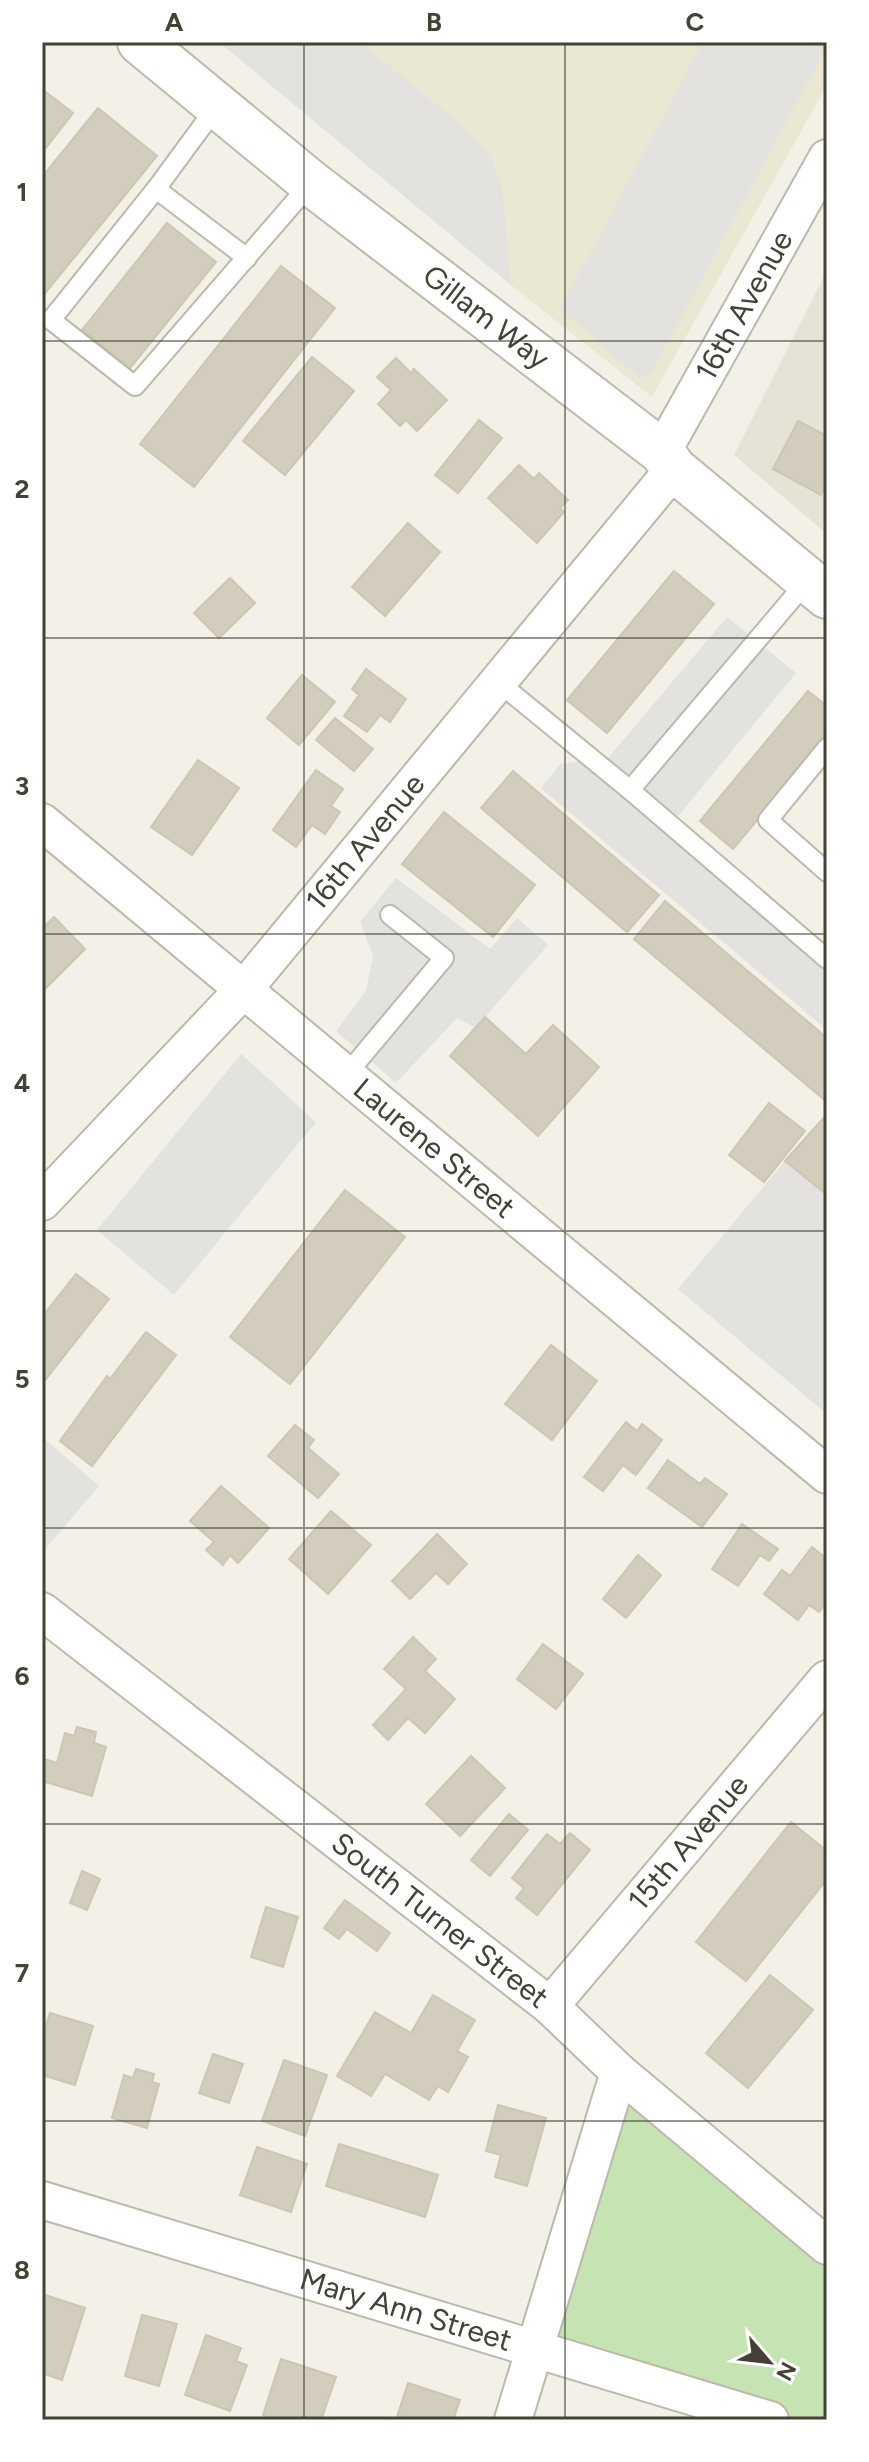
<svg xmlns="http://www.w3.org/2000/svg" width="869" height="2462" font-family="Figtree,sans-serif">
<rect width="100%" height="100%" fill="#f2f0e7"/>
<path fill="#e5e3d5" d="M827,270V534L734,455Z"/>
<path fill="#eae7d2" d="M219,42H827V85L652,397L511,285Z"/>
<path fill="#c6e3b3" d="M619,2072L827,2246V2420H770L535,2351Z"/>
<g fill="#e3e2de">
<path d="M219,42H360L471,133L492,160L502,186L511,285Z"/>
<path d="M703,42H827V46L651,374L640,378L560,309Z"/>
<path d="M727,617L796,673L675,820L827,952V1030L541,788L560,764L608,758Z"/>
<path d="M396,878L490,949L517,918L548,945L485,1017L479,1030L457,1018L396,1083L336,1031L366,991L373,956L360,922Z"/>
<path d="M241,1054L316,1122L174,1295L97,1230Z"/>
<path d="M785,1161L827,1195V1414L678,1289Z"/>
<path d="M42,1437L99,1486L45,1549L42,1546Z"/>
</g>
<g fill="#d2cdbd" stroke="#cdc6b1" stroke-width="2">
<path d="M42,89L73,113L42,153Z"/>
<path d="M98,108L157,156L42,297V177Z"/>
<path d="M167,223L216,262L130,368L82,330Z"/>
<path d="M281,266L335,308L194,487L140,444Z"/>
<path d="M312,357L354,391L285,475L243,441Z"/>
<path d="M396,358L411,373L414,369L447,400L417,431L406,420L400,426L378,404L391,390L377,377Z"/>
<path d="M479,420L502,438L458,493L435,475Z"/>
<path d="M798,421L827,436V483L821,495L773,469Z"/>
<path d="M519,465L534,479L539,473L568,500L560,508L564,512L537,543L488,498Z"/>
<path d="M408,523L440,552L385,616L352,587Z"/>
<path d="M674,571L714,604L607,733L567,700Z"/>
<path d="M230,578L255,603L219,638L194,613Z"/>
<path d="M366,669L406,699L390,722L380,715L367,732L344,716L359,695L352,689Z"/>
<path d="M302,675L335,702L299,745L267,718Z"/>
<path d="M808,691L827,706V737L733,849L700,821Z"/>
<path d="M335,718L373,749L354,771L316,740Z"/>
<path d="M198,760L239,788L192,855L151,827Z"/>
<path d="M316,770L343,789L331,806L340,812L325,834L312,825L296,847L273,830Z"/>
<path d="M513,771L659,895L627,932L481,808Z"/>
<path d="M444,812L535,885L493,937L402,864Z"/>
<path d="M665,901L827,1038V1102L634,939Z"/>
<path d="M54,917L85,949L42,992V929Z"/>
<path d="M485,1017L526,1054L553,1025L599,1067L538,1136L450,1056Z"/>
<path d="M769,1103L805,1131L764,1182L729,1155Z"/>
<path d="M827,1114V1195L785,1161Z"/>
<path d="M345,1190L405,1237L290,1384L230,1337Z"/>
<path d="M76,1274L109,1299L42,1384V1317Z"/>
<path d="M146,1332L176,1355L92,1466L60,1441L107,1376L110,1379Z"/>
<path d="M551,1345L597,1381L552,1440L505,1404Z"/>
<path d="M626,1422L637,1431L642,1424L662,1440L636,1475L623,1465L603,1491L584,1477Z"/>
<path d="M295,1425L314,1440L308,1448L339,1474L318,1498L268,1456Z"/>
<path d="M668,1460L700,1484L705,1478L727,1494L702,1527L648,1488Z"/>
<path d="M221,1486L269,1528L238,1563L230,1555L223,1565L206,1550L214,1542L190,1521Z"/>
<path d="M331,1511L371,1545L328,1594L289,1559Z"/>
<path d="M742,1524L778,1549L769,1561L760,1555L738,1586L712,1569Z"/>
<path d="M437,1534L467,1564L448,1584L436,1573L410,1599L392,1581Z"/>
<path d="M812,1547L827,1559V1602L819,1612L809,1605L798,1620L764,1594L782,1570L790,1576Z"/>
<path d="M638,1555L661,1575L626,1618L603,1599Z"/>
<path d="M413,1637L436,1659L425,1671L455,1699L425,1733L408,1718L388,1740L373,1725L406,1689L384,1669Z"/>
<path d="M543,1644L583,1674L556,1709L517,1679Z"/>
<path d="M77,1727L96,1732L94,1743L106,1747L92,1796L42,1781L44,1759L57,1763L65,1733L74,1736Z"/>
<path d="M471,1756L505,1788L460,1836L426,1804Z"/>
<path d="M509,1814L528,1830L490,1876L471,1860Z"/>
<path d="M791,1822L827,1851V1879L746,1981L696,1942Z"/>
<path d="M570,1833L590,1850L537,1915L516,1898L524,1888L512,1878L547,1834L560,1844Z"/>
<path d="M82,1871L100,1879L87,1910L70,1903Z"/>
<path d="M345,1900L390,1933L377,1951L347,1929L339,1939L324,1928Z"/>
<path d="M266,1907L298,1917L283,1967L251,1957Z"/>
<path d="M770,1975L813,2010L748,2088L706,2053Z"/>
<path d="M433,1995L475,2020L457,2051L468,2057L448,2092L438,2086L429,2100L385,2074L371,2096L337,2076L375,2012L411,2033Z"/>
<path d="M50,2013L93,2026L75,2085L42,2075V2038Z"/>
<path d="M213,2054L243,2064L229,2103L199,2093Z"/>
<path d="M284,2060L327,2075L305,2136L262,2121Z"/>
<path d="M136,2069L154,2074L152,2082L159,2084L147,2128L112,2118L124,2075L133,2078Z"/>
<path d="M498,2105L546,2118L527,2186L495,2177L501,2155L486,2151Z"/>
<path d="M339,2144L438,2175L425,2217L326,2186Z"/>
<path d="M257,2147L307,2164L291,2212L240,2195Z"/>
<path d="M42,2294L85,2308L62,2380L42,2373Z"/>
<path d="M142,2315L177,2324L159,2386L125,2376Z"/>
<path d="M206,2335L241,2348L236,2361L247,2365L230,2411L185,2395Z"/>
<path d="M281,2359L336,2377L321,2420H280L263,2415Z"/>
<path d="M408,2383L460,2400L453,2420H396Z"/>
</g>
<g fill="none" stroke-linecap="round" stroke-linejoin="round">
<defs>
<g id="service">
<path d="M217,106L156,189L51,320L135,386L311,183"/>
<path d="M156,189L247,258"/>
<path d="M497,681L630,790L827,959"/>
<path d="M827,748L768,820L827,872"/>
<path d="M630,790L808,580"/>
<path d="M346,1075L444,958L390,915"/>
</g>
<g id="minor">
<path id="s1" d="M662,452L827,158"/>
<path id="s2" d="M42,822L827,1475"/>
<path id="s3" d="M42,1202L244,989L674,469"/>
<path id="s4" d="M42,1611L550,2006L619,2072L827,2246"/>
<path id="s5" d="M550,2006L827,1679"/>
<path id="s6" d="M42,2200L770,2420"/>
<path d="M513,2420L619,2072"/>
</g>
<g id="tertiary">
<path id="s7" d="M140,42L311,183L662,452L674,469L827,596"/>
</g>
</defs>
<use href="#service" stroke="#bcb9aa" stroke-width="22"/>
<use href="#minor" stroke="#bcb9aa" stroke-width="40"/>
<use href="#tertiary" stroke="#bcb9aa" stroke-width="48"/>
<use href="#service" stroke="#fff" stroke-width="18"/>
<use href="#minor" stroke="#fff" stroke-width="36"/>
<use href="#tertiary" stroke="#fff" stroke-width="44"/>
</g>
<path fill="none" stroke="#444136" stroke-width="2" stroke-opacity="0.55" d="M304,42V2420M565,42V2420M42,341H827M42,638H827M42,934H827M42,1231H827M42,1528H827M42,1824H827M42,2121H827"/>
<g text-anchor="middle" stroke-width="7" stroke-linejoin="round" paint-order="stroke">
<g font-size="30" fill="#444136" stroke="#fff">
<text dy="10" stroke="none"><textPath href="#s1" startOffset="168">16th Avenue</textPath></text>
<text dy="10" stroke="none"><textPath href="#s7" startOffset="442">Gillam Way</textPath></text>
<text dy="10" stroke="none"><textPath href="#s3" startOffset="484">16th Avenue</textPath></text>
<text dy="10" stroke="none"><textPath href="#s2" startOffset="510">Laurene Street</textPath></text>
<text dy="10" stroke="none"><textPath href="#s5" startOffset="214">15th Avenue</textPath></text>
<text dy="10" stroke="none"><textPath href="#s4" startOffset="504">South Turner Street</textPath></text>
<text dy="10" stroke="none"><textPath href="#s6" startOffset="380">Mary Ann Street</textPath></text>
</g>
</g>
<rect width="869" height="2462" fill="none" stroke="#ffffff" stroke-width="88"/>
<g transform="translate(769 2362) rotate(118)" stroke="#ffffff" stroke-width="6" paint-order="stroke">
<path d="M0-6L14 30L0 20L-14 30Z" fill="#444136"/>
<text y="-12" font-size="22" font-weight="bold" text-anchor="middle" fill="#444136">N</text>
</g>
<rect x="44" y="44" width="781" height="2374" fill="none" stroke="#444136" stroke-width="3"/>
<g font-size="26" text-anchor="middle" font-weight="bold" fill="#444136">
<text x="174" y="31">A</text>
<text x="434" y="31">B</text>
<text x="695" y="31">C</text>
<text x="22" y="201">1</text>
<text x="22" y="498">2</text>
<text x="22" y="795">3</text>
<text x="22" y="1092">4</text>
<text x="22" y="1388">5</text>
<text x="22" y="1685">6</text>
<text x="22" y="1982">7</text>
<text x="22" y="2279">8</text>
</g>
</svg>
